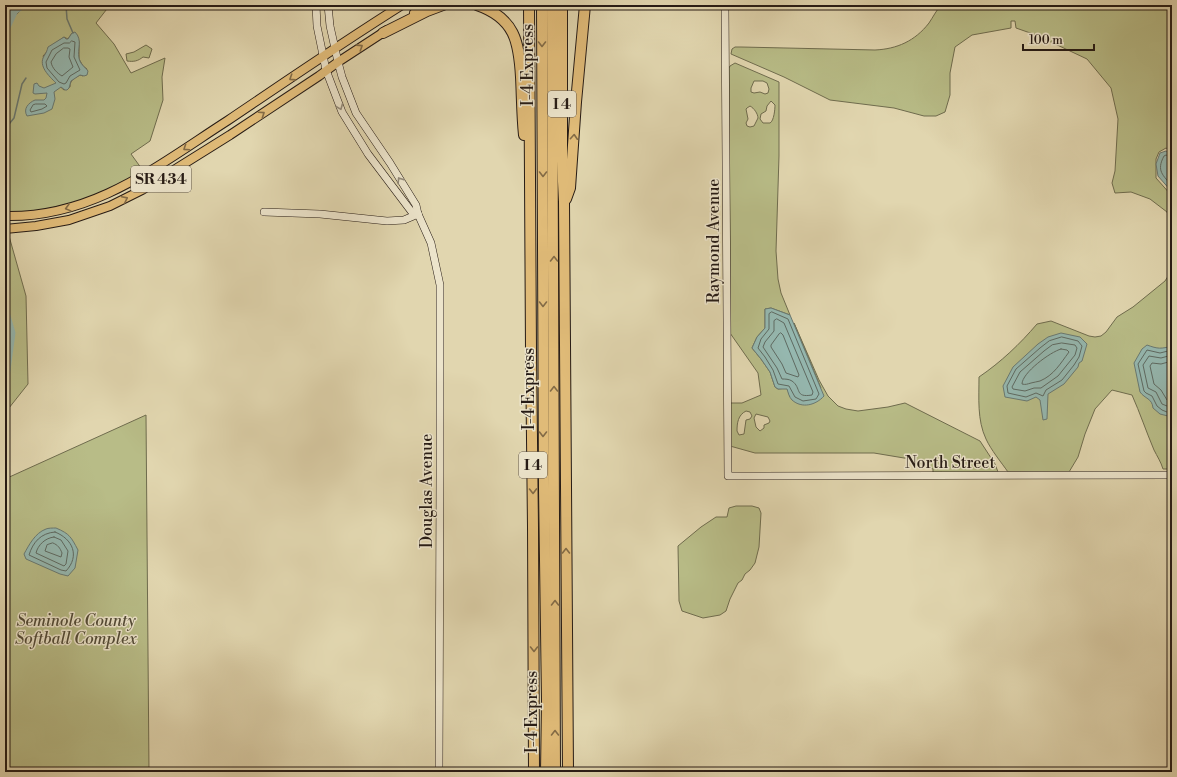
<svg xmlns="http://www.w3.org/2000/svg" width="1177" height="777" font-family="'Libre Bodoni',serif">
<rect width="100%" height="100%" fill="#e1d6af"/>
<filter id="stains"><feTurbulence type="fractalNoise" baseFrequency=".005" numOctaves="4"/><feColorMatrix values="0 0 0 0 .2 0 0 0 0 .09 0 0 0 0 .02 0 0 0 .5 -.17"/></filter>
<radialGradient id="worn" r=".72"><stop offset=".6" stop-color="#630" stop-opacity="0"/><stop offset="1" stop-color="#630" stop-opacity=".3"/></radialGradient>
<g fill="#b8bc87" stroke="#6f6c4e" fill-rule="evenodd">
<path d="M26,5H110L96,23L114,44L131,73L165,58L162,77L163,100L150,141L131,154L144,172L85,200L38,211L5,213V34L13,18ZM72,33L79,41V59L83,66L87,69L83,76L80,75C74,78 70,80 70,87L64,90L56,83L43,56L53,45L64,37L68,39Z"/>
<path d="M941,5H1172V151L1166,148L1159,152L1156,159V178L1172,196V226L1167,212L1150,199L1131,192L1115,193L1112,183L1115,171L1118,119L1111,88L1087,59L1036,35L1016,28L1015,21H1011V28L972,35L955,47L950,73V95L945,112L936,116H924L894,108L830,100L784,77L731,54L732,49L735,47H741L875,50C897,49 915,41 929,23C933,17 936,11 941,5Z"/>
<path d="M146,45L152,49L149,58L143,57C138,61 134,62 127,61L126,54L134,52Z"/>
<path d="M735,63L779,82V156L776,251L778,279L781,293L790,315L771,308L765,309V328L757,337L752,348L761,359L770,372L775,387L778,389L787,388L790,397L821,388L794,323L819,380L828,396L838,406L846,409L858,411L888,407L905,403L980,441L995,464L998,472L933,473V469L910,459L874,453H755L730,446V403H742L761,395L758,373L730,333L729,68L730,66ZM754,81H763L767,83L769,89L768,93L765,94L760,92L754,93L751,92V88ZM771,101L775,105C775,109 774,121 770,123H763L760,119L761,114L766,111L767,106ZM750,106C754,108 758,114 758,118L754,126L750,127L747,126L746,123L748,119L746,109L747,108ZM746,411L750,412L752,416L750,419L746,420L744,434L739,435L737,431C737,423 738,415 746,411ZM756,414L768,417L770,421L769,423L764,425V428L760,431L756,427L754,418Z"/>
<path d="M5,236H9L26,296L28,384L5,413Z"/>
<path d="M1172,270V469H1163C1161,462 1157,456 1154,450C1146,431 1140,413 1132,395L1112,390L1095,409L1085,434L1078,457L1069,472H1008C1001,462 991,450 986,439C977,420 979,398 979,377C1001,362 1020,344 1037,324L1051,321L1089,336L1095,337L1101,336L1106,332L1117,317L1133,307L1165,281Z"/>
<path d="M146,415L149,772H5V479Z"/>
<path d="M736,506H752L759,508L761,513L759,547L755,563L750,570L745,574L742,580L738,583L730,599L726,611L720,615L703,618L682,611L679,601L678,546L701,527L716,517H727L729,508Z"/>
</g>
<g fill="#95b8b0" stroke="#697972">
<path d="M75,32C83,40 77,49 79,58C80,64 85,67 88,71L87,75L84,76L80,75L71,81L69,88L67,90H65L61,87L54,92L55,99L52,109L44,113L27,116C23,109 28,103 35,100H44L46,98L47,93L35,94L33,93L34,84L37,83L39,86L44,88L56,83C49,76 38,66 44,56C46,53 47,51 48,47L64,37L66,39H68L72,33Z"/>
<path d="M1166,151L1172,154V192L1158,176L1156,164L1160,153Z"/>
<path d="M771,308L790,315L824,396C816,405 802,409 792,400C789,397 788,392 787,389H778L775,387L770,372L761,359L752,348L757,337L765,328V309Z"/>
<path d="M1061,333L1080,337L1087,344L1082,361L1079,363L1078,367L1064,384L1048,394L1047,419L1043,420L1040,400L1036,397L1027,401L1005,397L1003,386L1013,367L1038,344L1048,337Z"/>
<path d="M1147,345C1158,349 1161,349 1172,346V417L1160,414L1153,408C1152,398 1145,399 1140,392L1134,363L1142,349Z"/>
<path d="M56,528C70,534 71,537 78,550L75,568L68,576L60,574L26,559L24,554C29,545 35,533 46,529C48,528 53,528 56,528Z"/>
</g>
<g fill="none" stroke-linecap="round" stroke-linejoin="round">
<g stroke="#5e6a62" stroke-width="1">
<path d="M72,41L75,42L74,57L80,70L70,76L66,83L64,84L59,82L47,68L46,62L52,50L64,43H69Z"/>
<path d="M64,48H68L70,49L69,57L73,67L62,76C57,73 52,68 51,62L56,54Z"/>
<path d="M36,104H45L47,106L42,109L31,112L30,110L33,105Z"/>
<path d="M1172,157L1166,155L1164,156C1156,171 1163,175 1172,186"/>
<path d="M772,312L788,319L819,394L816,399L803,401L795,397L789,386L778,384L773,370L765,357L758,348L761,339L769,329V314Z"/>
<path d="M777,319L784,323L813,392L812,395C794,398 802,388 792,381C789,379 785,379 782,379L777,368L763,347L765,342L774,331V321Z"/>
<path d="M781,333L783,335L799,375L798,377L786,373L782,364L771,347V345L779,334Z"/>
<path d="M1062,337L1078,341L1082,346L1079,357L1074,365L1062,380L1046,390L1043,396L1036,393L1026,397L1008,393L1007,386L1016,369L1040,348L1049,341Z"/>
<path d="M1062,343L1075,345L1077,348L1075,355L1058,376L1041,388H1034L1025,391L1013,389L1012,387L1020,372L1044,351L1052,345Z"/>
<path d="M1061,349L1067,350L1069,352C1060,364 1054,375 1040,381C1037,382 1034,382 1031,383C1027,384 1026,385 1022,384C1022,373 1050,352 1061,349Z"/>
<path d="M1172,350L1160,353L1147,350L1138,364L1144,391L1146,393L1152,396L1157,406L1162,410L1172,414"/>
<path d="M1172,355L1161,358L1149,356L1143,365L1148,388L1156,392L1162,404L1172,408"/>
<path d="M1172,361L1161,364L1152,363L1150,366L1154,384L1161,390L1167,400L1172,402"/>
<path d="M55,532C73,539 80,556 66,571L61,570L29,555C33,542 41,533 55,532Z"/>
<path d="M54,537L61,540L68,551L66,564L64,566L36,553C38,545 45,538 54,537Z"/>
<path d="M53,543C58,545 60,548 62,553L61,557L45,551L47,545Z"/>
</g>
<g stroke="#697972" stroke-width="1.5">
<path d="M66,5L67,19L73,33"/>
<path d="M5,129L14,118L22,84L26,78"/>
</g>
<g stroke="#95b8b0" stroke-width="9">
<path d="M5,29L14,10L22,5"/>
<path d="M5,313L11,333L5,377"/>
</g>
<defs>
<g id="secondary">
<path d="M316,5L317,26L326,70L342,112L368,154L411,211L418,214"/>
<path d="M328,5L330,26L338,62L342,77L356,113L390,163L416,205L418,214L431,243L440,285V476L439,772"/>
<path d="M725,5L728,476L1172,475"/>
<path d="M264,212L320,214L387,221L404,220L418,214"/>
</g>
<g id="primary">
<path d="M414,13L426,5"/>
<path d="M5,216C93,218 157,166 227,121C285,82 343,42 402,5"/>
<path d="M5,229L36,226L69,220L110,206L142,190L230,135L319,76L338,62L387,30"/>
</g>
<g id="highway">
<path d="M477,5C515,18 519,42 521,77C522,96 522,116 524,135"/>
<path d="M529,5L531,351L533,527L534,772"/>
<path d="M542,5L544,489L547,701L546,772"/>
<path d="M552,5L555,772"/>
<path d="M562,5V161L564,202L568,772"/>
<path d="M383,33L427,11L443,5"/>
<path d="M566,199L570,188L576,102L585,5"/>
</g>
</defs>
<use href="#secondary" stroke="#261b15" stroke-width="8"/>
<use href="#primary" stroke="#261b15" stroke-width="10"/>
<use href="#highway" stroke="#261b15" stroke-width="12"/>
<use href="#secondary" stroke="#ece4cb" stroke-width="7"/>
<use href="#primary" stroke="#e0bb78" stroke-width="8"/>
<use href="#highway" stroke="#e0bb78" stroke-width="10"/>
</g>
<defs><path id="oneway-chevron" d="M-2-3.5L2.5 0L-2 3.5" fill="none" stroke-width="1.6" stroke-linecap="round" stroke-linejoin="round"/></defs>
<g stroke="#836b46">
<use href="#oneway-chevron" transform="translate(542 44) rotate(90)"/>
<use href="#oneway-chevron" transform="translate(360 47) rotate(-33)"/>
<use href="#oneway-chevron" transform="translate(292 78) rotate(147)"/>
<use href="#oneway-chevron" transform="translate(262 114) rotate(-34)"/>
<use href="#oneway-chevron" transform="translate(574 137) rotate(-86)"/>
<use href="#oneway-chevron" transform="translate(186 148) rotate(146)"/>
<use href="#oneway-chevron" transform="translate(543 174) rotate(90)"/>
<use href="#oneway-chevron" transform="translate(125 199) rotate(-26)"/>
<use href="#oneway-chevron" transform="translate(68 208) rotate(165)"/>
<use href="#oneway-chevron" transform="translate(554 259) rotate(-90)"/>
<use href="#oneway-chevron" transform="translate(543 304) rotate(90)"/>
<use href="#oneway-chevron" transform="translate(554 389) rotate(-90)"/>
<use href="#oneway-chevron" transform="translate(543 434) rotate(90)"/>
<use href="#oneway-chevron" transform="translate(533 491) rotate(89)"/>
<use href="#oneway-chevron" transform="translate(566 551) rotate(-90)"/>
<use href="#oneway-chevron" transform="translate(555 603) rotate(-90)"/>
<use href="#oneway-chevron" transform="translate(534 649) rotate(90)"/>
<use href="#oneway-chevron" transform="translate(555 733) rotate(-90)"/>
</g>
<g stroke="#938a79">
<use href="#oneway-chevron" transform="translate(340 107) rotate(68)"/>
<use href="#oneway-chevron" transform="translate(400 180) rotate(-122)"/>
</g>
<g text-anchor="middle" stroke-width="3" stroke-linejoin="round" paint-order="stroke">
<g fill="#ece4cb" stroke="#61574c" stroke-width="1">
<rect x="548" y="91" width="28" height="26" rx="3"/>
<rect x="131" y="166" width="60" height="26" rx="3"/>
<rect x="519" y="452" width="28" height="26" rx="3"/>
</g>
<g font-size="15" font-weight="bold" fill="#261b15">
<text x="562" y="109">I 4</text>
<text x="161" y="184">SR 434</text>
<text x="533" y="470">I 4</text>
</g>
<g font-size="16" fill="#261b15" stroke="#ece4cb">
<text transform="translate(527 65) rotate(-90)" y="6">I-4 Express</text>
<text transform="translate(713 241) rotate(-90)" y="6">Raymond Avenue</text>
<text transform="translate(528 389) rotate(-90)" y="6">I-4 Express</text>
<text x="950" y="468">North Street</text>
<text transform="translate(426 491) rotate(-90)" y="6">Douglas Avenue</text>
<text transform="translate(531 712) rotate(-90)" y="6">I-4 Express</text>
</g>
<g font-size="16" font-style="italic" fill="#524b37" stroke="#ece4cb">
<text x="76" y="626">Seminole County<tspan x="76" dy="18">Softball Complex</tspan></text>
</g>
</g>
<rect width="1177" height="777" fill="none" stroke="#e1d6af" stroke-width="20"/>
<rect x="6" y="6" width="1165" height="765" fill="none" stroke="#261b15" stroke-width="2"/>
<rect x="10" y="10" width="1157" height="757" fill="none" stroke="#261b15"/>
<path d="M1023 44v6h71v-6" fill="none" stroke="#261b15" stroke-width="2"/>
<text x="1029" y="44" font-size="12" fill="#261b15" stroke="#ece4cb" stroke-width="3" paint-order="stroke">100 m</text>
<rect width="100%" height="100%" filter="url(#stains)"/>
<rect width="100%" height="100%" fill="url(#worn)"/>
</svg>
